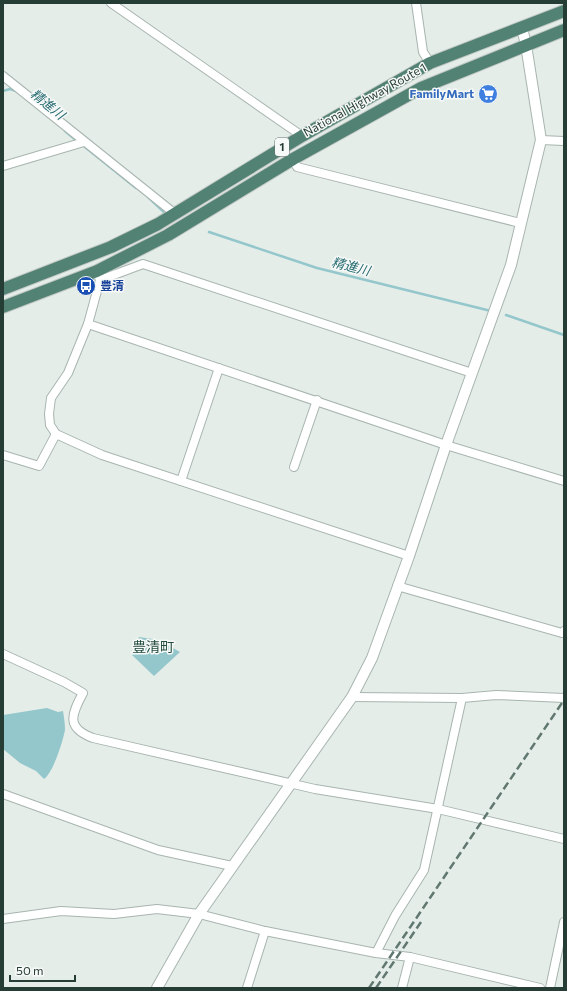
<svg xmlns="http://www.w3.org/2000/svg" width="567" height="991" font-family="Commissioner,'Noto Sans JP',sans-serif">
<rect width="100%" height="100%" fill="#e5ede9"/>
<g fill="#94c7cb">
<path d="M139,637L159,640L180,652L154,676L132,655Z"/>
<path d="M47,708L58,712L63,711C64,717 65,724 65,730C63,741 53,773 44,779L36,771L20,763L3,749V715Z"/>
</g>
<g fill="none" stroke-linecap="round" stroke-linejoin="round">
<g stroke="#94c7cb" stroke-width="2.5">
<path d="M3,91L10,89L16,91"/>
<path d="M65,131L77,141"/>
<path d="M85,147L136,188"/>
<path d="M148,197L166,214"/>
<path d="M209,232L317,268L491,311"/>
<path d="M506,315L564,335"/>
</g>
<defs>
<g id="minor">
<path d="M111,3L302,136"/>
<path d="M416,3L423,52L430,63"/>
<path d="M3,76L174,213"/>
<path d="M541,140L564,141"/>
<path d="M293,159L297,167L520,223"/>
<path d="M3,166L84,142"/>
<path d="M97,271L100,280L88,324L68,373L51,398L49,414L50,425L56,434L102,455L409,556"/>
<path d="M100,280L143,264L472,373"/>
<path d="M88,324L446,445L564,481"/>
<path d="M3,455L39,466L56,434"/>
<path d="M294,467L317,400"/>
<path d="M181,481L219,368"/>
<path d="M397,586L562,633L564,631"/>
<path d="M3,654L64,682L83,693C71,715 66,728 93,738L315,789L438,809L564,839"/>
<path d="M352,697L462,698L496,695L564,698"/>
<path d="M3,794L158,850L232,866"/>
<path d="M3,919L61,911L114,914L157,909L199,914L265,931L376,953L410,957L540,988"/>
<path d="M376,953L395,916L424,870L462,698"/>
<path d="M247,988L265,931"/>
<path d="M402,988L410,957"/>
<path d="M550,988L564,922"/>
</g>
<path id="tertiary" d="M157,988L199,914L352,697L372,658L409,556L446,445L511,265L541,140L526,45L522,28"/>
<g id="trunk">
<path d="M3,289L111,247L158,224L302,136L430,63L564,11"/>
<path d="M3,307L97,271L168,235L293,159L421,88L564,30"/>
</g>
</defs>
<use href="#minor" stroke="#a8b5af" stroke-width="10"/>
<use href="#tertiary" stroke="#a8b5af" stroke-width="12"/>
<use href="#trunk" stroke="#c2c9c6" stroke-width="14"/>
<use href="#minor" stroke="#fff" stroke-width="8"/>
<use href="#tertiary" stroke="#fff" stroke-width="10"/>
<use href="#trunk" stroke="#528273" stroke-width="12"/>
<g stroke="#617870" stroke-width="2.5" stroke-dasharray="8 4" stroke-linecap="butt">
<path d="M369,988L564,700"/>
<path d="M376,988L421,922"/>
</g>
</g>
<defs>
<symbol id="supermarket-disc" viewBox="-11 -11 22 22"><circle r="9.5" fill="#3f7fe0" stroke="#f6f9f7"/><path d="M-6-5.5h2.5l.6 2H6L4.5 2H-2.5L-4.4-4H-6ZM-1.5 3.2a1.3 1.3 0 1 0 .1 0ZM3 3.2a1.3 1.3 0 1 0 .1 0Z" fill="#fff"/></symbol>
<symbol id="bus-disc" viewBox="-11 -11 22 22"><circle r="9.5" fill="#1a4fb4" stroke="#f6f9f7"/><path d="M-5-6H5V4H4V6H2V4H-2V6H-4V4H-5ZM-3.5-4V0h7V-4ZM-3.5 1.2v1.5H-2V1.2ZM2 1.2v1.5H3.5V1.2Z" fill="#fff"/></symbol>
</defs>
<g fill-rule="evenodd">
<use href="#supermarket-disc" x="477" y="83" width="22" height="22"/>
<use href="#bus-disc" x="75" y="275" width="22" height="22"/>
</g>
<g text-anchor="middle" stroke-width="3" stroke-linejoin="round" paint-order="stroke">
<rect fill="#f6f9f7" stroke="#64756f" stroke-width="1" x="275" y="138" width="14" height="18" rx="3"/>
<g font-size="11" font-weight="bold" fill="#263d35">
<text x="282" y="151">1</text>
</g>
<g font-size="12" font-weight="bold" fill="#366cbe" stroke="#f6f9f7" text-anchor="end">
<text x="474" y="98">FamilyMart</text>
</g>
<g font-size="12" fill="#263d35" stroke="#f6f9f7">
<text transform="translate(365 100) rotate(-29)" y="4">National Highway Route 1</text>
</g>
<g font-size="12" font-weight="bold" fill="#164399" stroke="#f6f9f7" text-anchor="start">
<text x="100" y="290">豊清</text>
</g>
<g font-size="13" font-style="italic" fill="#276c72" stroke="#f6f9f7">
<text transform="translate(48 104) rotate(39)" y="5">精進川</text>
<text transform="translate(351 266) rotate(14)" y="5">精進川</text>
</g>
<g font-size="14" fill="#244d40" stroke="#f6f9f7">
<text x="153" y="652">豊清町</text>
</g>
</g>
<rect width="567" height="991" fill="none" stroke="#263d35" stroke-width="8"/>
<path d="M10 975v6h65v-6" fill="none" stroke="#263d35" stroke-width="2"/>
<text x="16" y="975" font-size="12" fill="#263d35" stroke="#f6f9f7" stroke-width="3" paint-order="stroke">50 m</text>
</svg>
